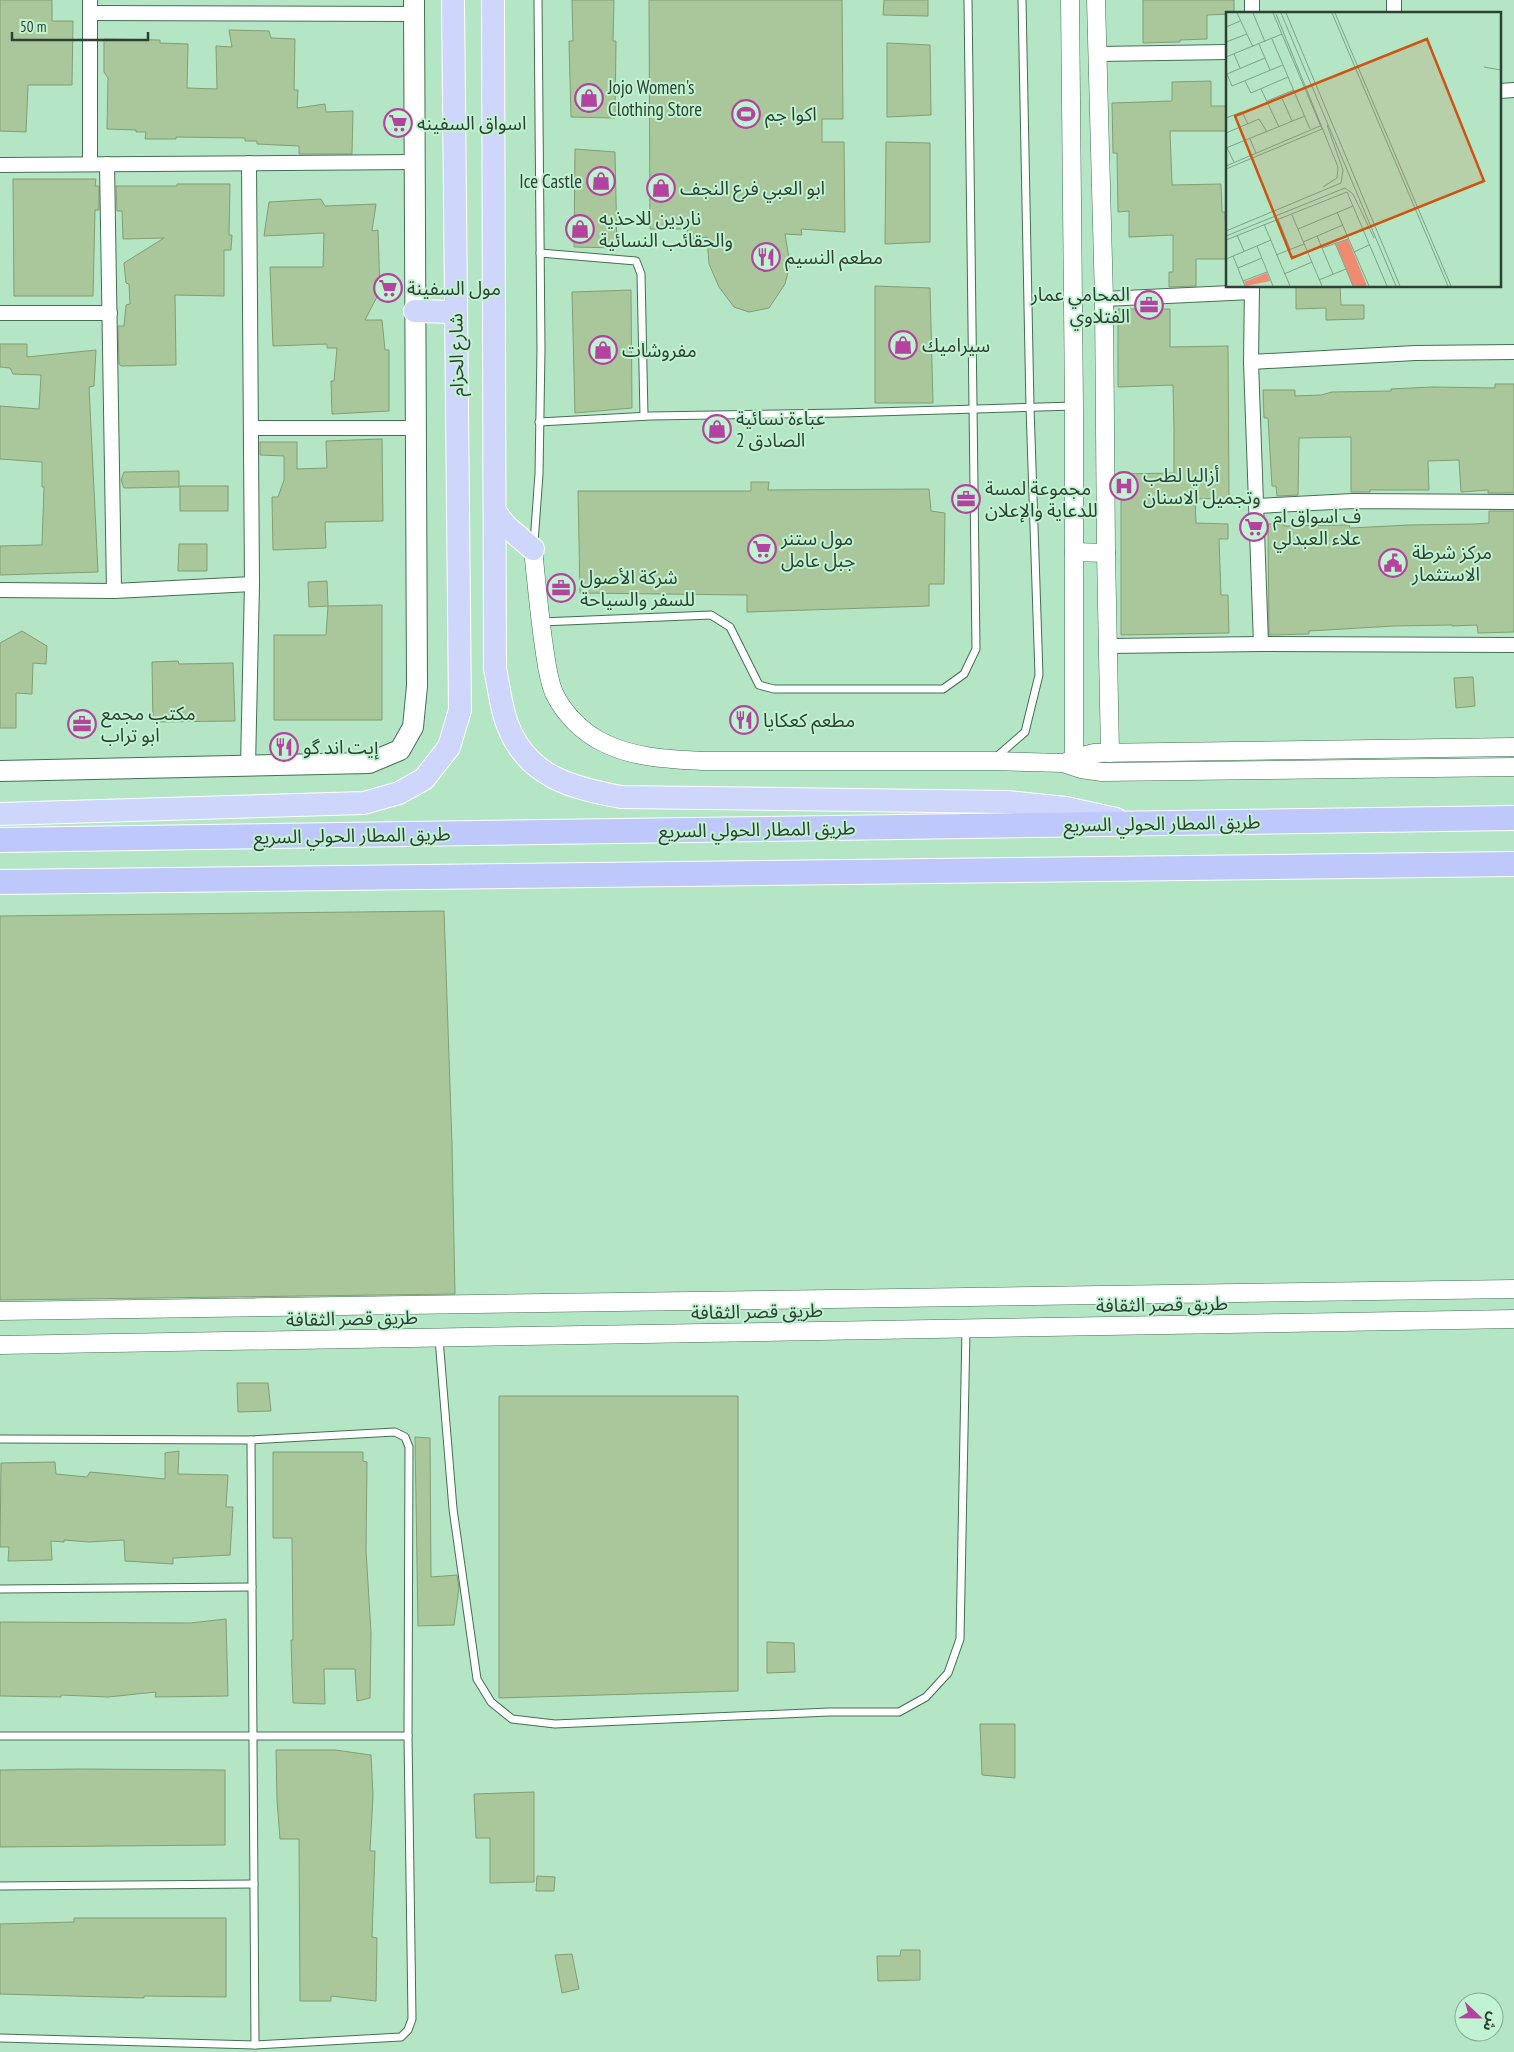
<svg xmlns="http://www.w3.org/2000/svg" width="1514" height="2052" font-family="'PT Sans Narrow','Noto Sans Arabic',sans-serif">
<rect width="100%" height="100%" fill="#b4e5c4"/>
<g fill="#aac79c" stroke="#829e74">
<path d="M0,0H52V21H73L72,85H28L26,132L0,131Z"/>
<path d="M572,0H614L613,41H616L615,118L571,117L569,41H573Z"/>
<path d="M649,0H842L843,119H822V142H844L845,232L801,229L802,235L785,234L790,264L785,284L769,308L749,312L734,307L719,287L709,264L707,237L688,239L687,229H650Z"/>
<path d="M884,0H928V16L883,15Z"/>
<path d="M1143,0H1234V14L1207,15V39L1180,40V42L1143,43Z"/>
<path d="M229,30L269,31L271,38L295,39L294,90H298L297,108L325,104L326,112L353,111L352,154H299V146L257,144V141H245V138L176,137V139H145L146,132H136V130L107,129L108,78L104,72V39L160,40V43L188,44L187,88L217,89L216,46L232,47Z"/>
<path d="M887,43L930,45L931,115L887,117Z"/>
<path d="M1211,81V106H1227V131H1170L1172,185L1221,184L1222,212H1225L1227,259H1196V286L1169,287V272H1173V235L1129,237V211L1118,212L1117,153H1113L1112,103L1172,101V82Z"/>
<path d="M886,142L930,143V242L885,244Z"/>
<path d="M575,149L615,152L617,248L574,247Z"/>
<path d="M13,179H96L95,186H99V210H95L93,296H14Z"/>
<path d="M177,184H230L229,235H232L231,250H224V296L175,295L176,365L121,366L119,364L118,326H124L126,305L130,304L129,284L126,283L124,263L164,238L123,239L122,211H117L116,186H177Z"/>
<path d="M321,199L325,206L376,204L372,231L378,230L380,291L365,320H382L385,350H389V411L332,414L331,381H334L337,348H327V344L273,346L270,267H323L324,233L264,236L269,202Z"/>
<path d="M875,286L930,288L933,403H875Z"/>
<path d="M1296,286H1340L1341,305H1364V319L1326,320V308L1296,309Z"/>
<path d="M631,290L632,408L575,413L572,292Z"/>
<path d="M1118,309H1170V347L1228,346L1229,498L1195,499L1196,523L1228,524V539H1219L1221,595H1228L1229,633L1121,635V474L1174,473V430L1173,385L1118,387Z"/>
<path d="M0,344H27V357L96,350L94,386L89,387L98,572L0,575V546L42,545L44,487H42V462L0,459V406L39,409L41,375L13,374L10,368L0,367Z"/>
<path d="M1495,384H1514V493H1488V490L1461,492L1459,460L1428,461L1429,490H1370V492H1351V437L1299,438L1298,495L1277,496L1276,486H1272L1268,418H1264L1263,390H1295V396L1321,395L1332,392L1391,391V389L1432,387L1495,388Z"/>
<path d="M382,439L383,521L325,522L326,548L273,550L272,497H278L284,480V456L260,455V442H297V469L327,468L326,441Z"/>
<path d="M179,471V487L124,488L121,480L124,472Z"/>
<path d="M751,482H769L768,490L929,489L931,511L945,513L944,584H929V606L747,612V595L580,593L578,491H751Z"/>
<rect x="180" y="486" width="48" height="25"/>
<path d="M1489,511H1514V632L1478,633L1477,625L1452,626V625L1394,626L1309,631V634L1269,635L1268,524H1284V526L1349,525L1350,528L1409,525L1475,524L1489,523Z"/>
<path d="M179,544H207V571H178Z"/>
<path d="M327,581L328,606L309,607L308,582Z"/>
<path d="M382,605V720H274V635H326L328,606Z"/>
<path d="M22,631L47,646L46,664L33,663L32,694L16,693V728H0V643Z"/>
<path d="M178,661L179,664L233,663L235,721L153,722L152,662Z"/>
<path d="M1473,677L1475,706L1456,708L1454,678Z"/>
<path d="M444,911L452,1145L455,1294L0,1300V916Z"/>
<path d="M237,1383H268L271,1411L238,1412Z"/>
<path d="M499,1396H738V1691L499,1698Z"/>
<path d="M415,1437L430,1438L431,1577L457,1575L459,1588L454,1625L418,1626Z"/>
<path d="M179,1451L178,1474L228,1475L226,1507H233L230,1555L173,1558V1564L125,1561L124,1540L89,1542L64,1540V1542L51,1541L52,1560L8,1561L9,1547H0L1,1463L55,1462L56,1474L87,1477L90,1472L165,1479V1453Z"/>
<path d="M273,1452H363V1461L367,1462L366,1550L371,1633L370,1698L357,1701L355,1669H324L325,1704L293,1703L291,1640H293L292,1538H273Z"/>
<path d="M226,1619L228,1696L155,1697L156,1692L108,1697L61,1695V1697L0,1696V1622L190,1623Z"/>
<path d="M767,1642L794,1643L795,1672L767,1673Z"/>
<path d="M980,1724H1015V1778L982,1775Z"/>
<path d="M276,1750H335L371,1755L373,1795L370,1851H375L372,1937L377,1938L376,2001L331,1996V2001H300L299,1839H280L277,1800Z"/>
<path d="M79,1769L225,1770V1845L0,1847V1770Z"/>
<path d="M534,1792V1882L490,1883V1838H476L474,1794Z"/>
<path d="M537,1876L555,1877L554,1891H536Z"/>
<path d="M74,1918H226V1997L144,1996V1998L0,1994V1924L74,1922Z"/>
<path d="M901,1950H920V1980L878,1981L877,1956H900Z"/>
<path d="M572,1954L579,1989L562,1993L555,1955Z"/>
</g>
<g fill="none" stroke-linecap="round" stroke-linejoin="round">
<defs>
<g id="service">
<path d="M540,253L636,261L641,274L644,416"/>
<path d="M539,422L650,416L842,413L1074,406"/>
<path d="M534,543L539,474L541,349L538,0"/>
<path d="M541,622L711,615L730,627L759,685L774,689H943L964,674L976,649L968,0"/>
<path d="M994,759L1025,732L1039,675L1030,407L1022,0"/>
<path d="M439,1339L453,1509L477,1679L491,1702L512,1719L555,1724L829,1712H899L926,1697L948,1673L960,1639L966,1329"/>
<path d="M0,1439L251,1440L395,1432L405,1437L409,1447L408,1736L412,2019L408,2030L401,2037L255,2045L0,2038"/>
<path d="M251,1440L255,2045"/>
<path d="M0,1589L252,1587"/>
<path d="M0,1736H408"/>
<path d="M0,1886L254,1884"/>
</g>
<g id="minor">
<path d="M1394,0V14"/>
<path d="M90,13L414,14"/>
<path d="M1252,14V0"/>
<path d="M1097,54L1228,52"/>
<path d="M1500,91L1514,90"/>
<path d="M90,164V0"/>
<path d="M107,164L114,591"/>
<path d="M0,165L414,162"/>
<path d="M1252,286L1251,362L1261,644"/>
<path d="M1104,299L1252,292"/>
<path d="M0,313H110"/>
<path d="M1251,362L1415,353L1514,352"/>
<path d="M252,428H416"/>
<path d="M1257,506L1353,501L1514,502"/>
<path d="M0,590L114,591L252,584"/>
<path d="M1109,646L1261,644L1514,645"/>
<path d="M248,766L252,584L249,163"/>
</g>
<g id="tertiary">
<path d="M1070,0L1074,406V758"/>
<path d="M1096,0L1104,299L1106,553L1110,753"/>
<path d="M533,549C536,579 539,610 543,640C546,658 547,676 554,693C564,714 583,733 604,743C634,758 670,759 702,761H992L1063,763L1081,769L1102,772L1514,767"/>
<path d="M1074,552L1106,553"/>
<path d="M1064,763L1074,758L1094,753L1514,747"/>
<path d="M0,1311L1514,1289"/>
<path d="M0,1345L1514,1319"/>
</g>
<path id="secondary" d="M0,771L369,763L400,750L413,727L417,686L414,0"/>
<g id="primary">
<path d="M493,0L495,669C499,687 501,709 508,726C528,777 572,788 621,797L1008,802L1066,808L1116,819"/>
<path d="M415,311L456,312"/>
<path d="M496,513L506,526L533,549"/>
<path d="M0,814L364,803L399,793L424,779L449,747L460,710L453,0"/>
</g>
<g id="trunk">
<path d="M0,840L1514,818"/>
<path d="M0,882L1514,864"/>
</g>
</defs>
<use href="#service" stroke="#437054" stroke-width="9"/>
<use href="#minor" stroke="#437054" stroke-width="16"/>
<use href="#tertiary" stroke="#437054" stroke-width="19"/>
<use href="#secondary" stroke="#437054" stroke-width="22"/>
<use href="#primary" stroke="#fff" stroke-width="24"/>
<use href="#trunk" stroke="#fff" stroke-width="26"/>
<use href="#service" stroke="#fff" stroke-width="7"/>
<use href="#minor" stroke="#fff" stroke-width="14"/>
<use href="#tertiary" stroke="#fff" stroke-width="18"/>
<use href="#secondary" stroke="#fff" stroke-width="20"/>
<use href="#primary" stroke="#cfd6fb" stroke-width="22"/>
<use href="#trunk" stroke="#bfc8fa" stroke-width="24"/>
</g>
<defs>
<symbol id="shop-ring" viewBox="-11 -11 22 22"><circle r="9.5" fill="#c1f2d1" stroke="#b3439f" stroke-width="1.5"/><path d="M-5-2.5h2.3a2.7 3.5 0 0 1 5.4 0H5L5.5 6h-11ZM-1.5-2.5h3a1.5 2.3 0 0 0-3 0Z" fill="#b3439f"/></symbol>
<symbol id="stadium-ring" viewBox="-11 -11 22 22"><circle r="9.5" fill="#c1f2d1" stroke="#b3439f" stroke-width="1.5"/><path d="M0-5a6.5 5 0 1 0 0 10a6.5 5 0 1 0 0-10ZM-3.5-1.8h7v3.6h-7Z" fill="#b3439f"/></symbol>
<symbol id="supermarket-ring" viewBox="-11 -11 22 22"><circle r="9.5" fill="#c1f2d1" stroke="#b3439f" stroke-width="1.5"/><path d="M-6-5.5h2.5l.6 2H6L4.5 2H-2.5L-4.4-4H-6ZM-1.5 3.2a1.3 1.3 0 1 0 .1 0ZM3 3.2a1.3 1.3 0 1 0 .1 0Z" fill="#b3439f"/></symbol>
<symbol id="restaurant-ring" viewBox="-11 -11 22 22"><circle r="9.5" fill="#c1f2d1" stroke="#b3439f" stroke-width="1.5"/><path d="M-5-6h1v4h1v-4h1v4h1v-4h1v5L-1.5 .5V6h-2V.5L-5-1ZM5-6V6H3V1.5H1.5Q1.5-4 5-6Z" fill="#b3439f"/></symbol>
<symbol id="office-ring" viewBox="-11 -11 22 22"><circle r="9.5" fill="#c1f2d1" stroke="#b3439f" stroke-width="1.5"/><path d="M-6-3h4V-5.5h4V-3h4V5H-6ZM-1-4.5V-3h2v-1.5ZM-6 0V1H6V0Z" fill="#b3439f"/></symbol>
<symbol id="hospital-ring" viewBox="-11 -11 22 22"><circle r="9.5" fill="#c1f2d1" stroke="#b3439f" stroke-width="1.5"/><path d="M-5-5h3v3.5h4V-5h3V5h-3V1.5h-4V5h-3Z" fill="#b3439f"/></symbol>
<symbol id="civic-ring" viewBox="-11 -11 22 22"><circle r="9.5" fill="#c1f2d1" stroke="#b3439f" stroke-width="1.5"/><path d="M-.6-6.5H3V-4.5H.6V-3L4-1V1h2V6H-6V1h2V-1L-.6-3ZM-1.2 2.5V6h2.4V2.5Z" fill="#b3439f"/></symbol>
</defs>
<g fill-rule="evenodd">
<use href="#shop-ring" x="573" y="82" width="32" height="32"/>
<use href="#stadium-ring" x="730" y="98" width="32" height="32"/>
<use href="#supermarket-ring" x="382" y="107" width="32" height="32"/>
<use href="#shop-ring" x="585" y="165" width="32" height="32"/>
<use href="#shop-ring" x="645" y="172" width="32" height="32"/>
<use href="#shop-ring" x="564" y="213" width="32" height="32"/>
<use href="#restaurant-ring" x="750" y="241" width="32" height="32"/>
<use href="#supermarket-ring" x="372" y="272" width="32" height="32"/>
<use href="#office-ring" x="1133" y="289" width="32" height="32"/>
<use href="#shop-ring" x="887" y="329" width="32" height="32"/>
<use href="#shop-ring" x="587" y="334" width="32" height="32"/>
<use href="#shop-ring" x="701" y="413" width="32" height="32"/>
<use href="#hospital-ring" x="1108" y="470" width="32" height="32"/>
<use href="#office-ring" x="950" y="483" width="32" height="32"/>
<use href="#supermarket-ring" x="1238" y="511" width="32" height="32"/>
<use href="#supermarket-ring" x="746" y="533" width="32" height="32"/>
<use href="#civic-ring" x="1377" y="547" width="32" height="32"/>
<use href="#office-ring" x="545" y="572" width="32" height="32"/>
<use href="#restaurant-ring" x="728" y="704" width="32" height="32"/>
<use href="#office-ring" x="66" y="708" width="32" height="32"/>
<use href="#restaurant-ring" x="268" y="731" width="32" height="32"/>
</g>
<g text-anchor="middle" stroke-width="4" stroke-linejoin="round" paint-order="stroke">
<g font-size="19" fill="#2c4033" stroke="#c1f2d1" text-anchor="start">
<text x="608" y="94">Jojo Women's<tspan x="608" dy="22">Clothing Store</tspan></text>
<text x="765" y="121">اكوا جم</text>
<text x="417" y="130">اسواق السفينه</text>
<text x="582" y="188" text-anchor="end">Ice Castle</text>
<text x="680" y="195">ابو العبي فرع النجف</text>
<text x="599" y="225">ناردين للاحذيه<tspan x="599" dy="22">والحقائب النسائية</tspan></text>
<text x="785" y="264">مطعم النسيم</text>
<text x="407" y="295">مول السفينة</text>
<text x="1130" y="301" text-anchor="end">المحامي عمار<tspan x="1130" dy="22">الفتلاوي</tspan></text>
<text x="922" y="352">سيراميك</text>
<text x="622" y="357">مفروشات</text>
<text x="736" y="425">عباءة نسائية<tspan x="736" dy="22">الصادق 2</tspan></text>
<text x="1143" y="482">أزاليا لطب<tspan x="1143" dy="22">وتجميل الاسنان</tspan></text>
<text x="985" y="495">مجموعة لمسة<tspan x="985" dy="22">للدعاية والإعلان</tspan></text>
<text x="1273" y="523">ف اسواق ام<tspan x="1273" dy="22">علاء العبدلي</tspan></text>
<text x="781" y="545">مول ستنر<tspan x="781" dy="22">جبل عامل</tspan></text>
<text x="1412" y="559">مركز شرطة<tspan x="1412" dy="22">الاستثمار</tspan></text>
<text x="580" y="584">شركة الأصول<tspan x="580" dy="22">للسفر والسياحة</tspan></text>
<text x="101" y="720">مكتب مجمع<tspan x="101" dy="22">ابو تراب</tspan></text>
<text x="763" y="727">مطعم كعكايا</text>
<text x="303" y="754">إيت اند گو</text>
</g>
<g font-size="19" fill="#2c4033" stroke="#c1f2d1">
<text transform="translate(456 355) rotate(-91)" y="7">شارع الحزام</text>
<text transform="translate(1162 823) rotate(-1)" y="7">طريق المطار الحولي السريع</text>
<text transform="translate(757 829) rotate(-1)" y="7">طريق المطار الحولي السريع</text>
<text transform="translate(352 835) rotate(-1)" y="7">طريق المطار الحولي السريع</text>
<text transform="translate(1162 1304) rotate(-1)" y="7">طريق قصر الثقافة</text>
<text transform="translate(757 1311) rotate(-1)" y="7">طريق قصر الثقافة</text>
<text transform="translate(352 1318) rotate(-1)" y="7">طريق قصر الثقافة</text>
</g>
</g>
<g transform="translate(1226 12)">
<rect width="275" height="275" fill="#b4e5c4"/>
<path d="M122,227L141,274H127L110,232ZM41,261L44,269L20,274L18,270Z" fill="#ef8b72"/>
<path fill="none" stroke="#7ea38a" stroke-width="1" d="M11,1L27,35M27,1L39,30M47,1L96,117M55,1L170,274M60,1L174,274M106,1L222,274M109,1L225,274M50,2L112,155L111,166L97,175M0,15L14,9M46,27L84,117M0,30L21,22M33,32L44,58M8,42L14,56M0,45L56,22M258,55L275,58M1,62L6,74L57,53M1,62L39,46M19,69L25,81L62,65M35,77L53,115M55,84L66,109M41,89L68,78M0,106L16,100L22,112M0,121L33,107L41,120M24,127L30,141M0,136L79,104M1,136L8,150M0,154L94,114M0,157L96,117M111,200L143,274M66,203L96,274M52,207L64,237M38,212L64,274M72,217L127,194M0,219L115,171L117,158L101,113M11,223L18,239M0,224L119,176L127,182L148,226M91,224L107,262M0,228L121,180L161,274M77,230L117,213M109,231L120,257M31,234L47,274M96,236L122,227M128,240L143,233M50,243L78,232M7,244L19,274M0,247L45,228M12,256L36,246M58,262L86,250M93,268L120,257L127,274M17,269L41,260"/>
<path fill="#cc5512" fill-opacity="0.15" stroke="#cc5512" stroke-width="2.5" d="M201,27L258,169L66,246L9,104Z"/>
<rect width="275" height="275" fill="none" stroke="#2c4033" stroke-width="2.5"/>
</g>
<g transform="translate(1479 2017) rotate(112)"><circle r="24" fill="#c1f2d1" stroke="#85ab92"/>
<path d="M0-4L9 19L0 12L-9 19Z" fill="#b3439f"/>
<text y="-8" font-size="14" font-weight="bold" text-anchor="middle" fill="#2c4033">ش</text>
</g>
<path d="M12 32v8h136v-8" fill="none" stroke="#2c4033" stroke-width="2.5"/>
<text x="20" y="32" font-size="15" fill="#2c4033" stroke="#c1f2d1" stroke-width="4" paint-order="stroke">50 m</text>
</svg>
